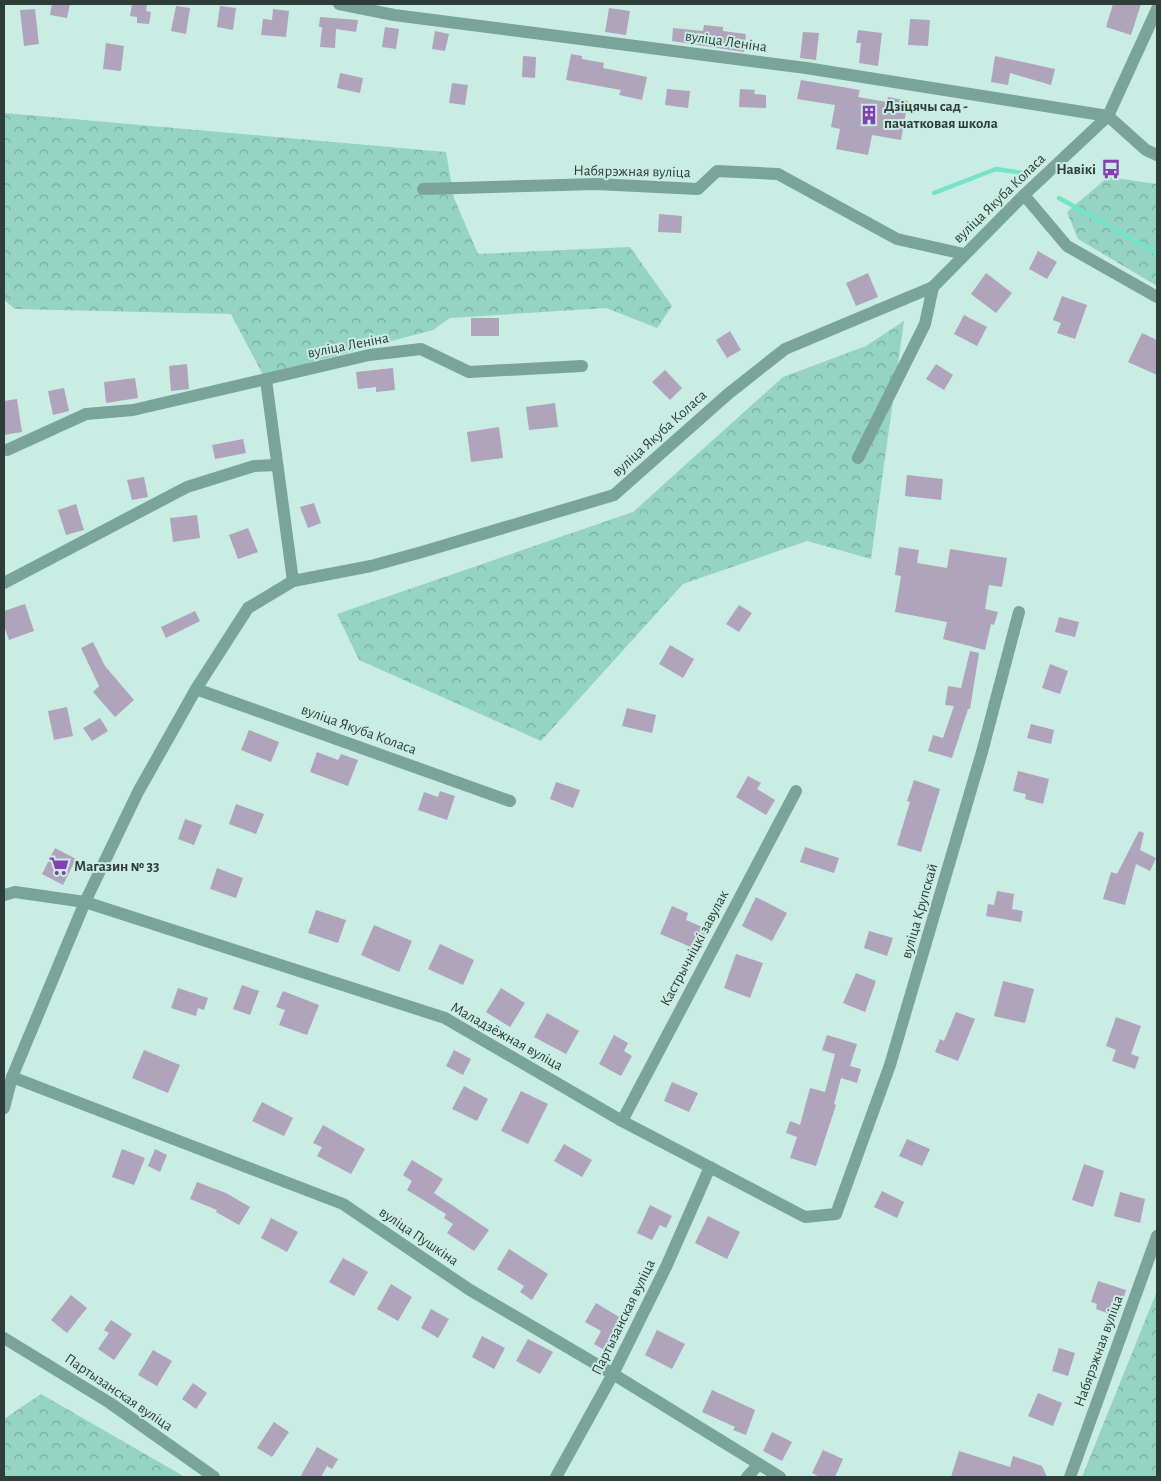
<svg xmlns="http://www.w3.org/2000/svg" width="1161" height="1481" font-family="'Alegreya Sans',sans-serif">
<defs>
<pattern id="forest-crowns" width="20" height="18" patternUnits="userSpaceOnUse" patternTransform="scale(1.25)"><rect width="20" height="18" fill="#95d3c2"/><path d="M2 6a3 3 0 1 1 6 0M12 15a3 3 0 1 1 6 0" fill="none" stroke="#7aac9f"/></pattern>
</defs>
<rect width="100%" height="100%" fill="#caede3"/>
<g fill="url(#forest-crowns)">
<path d="M4,93L5,113L446,152L454,198L478,254L630,247L672,306L657,328L606,308L450,318L433,330L263,375L231,314L15,309L4,300Z"/>
<path d="M1108,177L1157,184V286L1078,239L1067,212Z"/>
<path d="M904,321L871,559L807,541L683,584L541,741L359,660L337,614L633,512L783,377L866,346Z"/>
<path d="M1157,1291V1477H1082Z"/>
<path d="M41,1394L185,1477H4V1419Z"/>
</g>
<g fill="none" stroke-linecap="round" stroke-linejoin="round">
<g stroke="#75e3c9" stroke-width="4.5">
<path d="M934,193L996,169L1023,173"/>
<path d="M1059,198L1157,253"/>
</g>
</g>
<g fill="#b0a3bc">
<path d="M52,4H70L67,18L50,15Z"/>
<path d="M132,4H147L146,11L151,12L149,24L137,23V17L130,16Z"/>
<path d="M1113,4H1141L1131,35L1106,27Z"/>
<path d="M176,6L190,8L186,34L171,31Z"/>
<path d="M220,6L236,8L233,30L217,27Z"/>
<path d="M609,8L630,11L626,35L605,32Z"/>
<path d="M35,9L39,44L24,46L20,10Z"/>
<path d="M273,9L289,11L286,37L261,35L263,19L272,20Z"/>
<path d="M320,17L358,20L356,32L336,29L335,48L320,47L322,27H319Z"/>
<path d="M910,19L930,20L928,46L908,45Z"/>
<path d="M704,25L723,27V31L746,34L744,52L672,41L673,28L703,31Z"/>
<path d="M385,27L399,29L396,49L382,47Z"/>
<path d="M858,30L882,33L878,66L859,63L861,43H856Z"/>
<path d="M435,31L449,34L445,51L432,49Z"/>
<path d="M803,32L819,33L816,60L800,58Z"/>
<path d="M106,43L124,46L121,71L103,69Z"/>
<path d="M571,54L582,56V59L604,63L603,68L647,77L642,100L619,95L621,90L566,80Z"/>
<path d="M523,56L536,57L535,78L522,77Z"/>
<path d="M995,56L1055,69L1051,85L1010,73L1008,85L991,82Z"/>
<path d="M340,73L363,78L360,93L337,88Z"/>
<path d="M801,80L860,90L858,97L887,102L888,97L908,101L901,140L872,135L868,155L836,149L840,129L831,127L835,105L797,99Z"/>
<path d="M452,83L468,85L465,105L449,103Z"/>
<path d="M667,89L690,91L688,108L665,105Z"/>
<path d="M740,89L755,90L754,94L766,95V108L739,107Z"/>
<path d="M659,214L682,216L681,233L658,232Z"/>
<path d="M1038,251L1057,262L1047,279L1029,269Z"/>
<path d="M868,273L878,297L856,306L846,283Z"/>
<path d="M986,273L1012,293L996,313L971,294Z"/>
<path d="M1062,296L1087,305L1075,339L1057,333L1061,323L1053,320Z"/>
<path d="M964,315L987,327L977,346L954,334Z"/>
<rect x="471" y="318" width="28" height="18"/>
<path d="M730,331L741,350L727,358L716,340Z"/>
<path d="M1142,333L1157,340V375L1128,362Z"/>
<path d="M187,364L189,389L171,391L169,366Z"/>
<path d="M936,364L953,375L944,390L926,379Z"/>
<path d="M393,368L395,390L376,392V387L358,389L356,372Z"/>
<path d="M665,370L682,388L670,400L652,382Z"/>
<path d="M135,378L138,398L106,403L104,382Z"/>
<path d="M64,388L69,411L53,415L48,391Z"/>
<path d="M17,399L22,432L4,435V401Z"/>
<path d="M555,403L558,427L529,430L526,407Z"/>
<path d="M499,427L503,458L471,462L467,432Z"/>
<path d="M243,439L246,453L215,459L212,445Z"/>
<path d="M907,475L943,479L941,500L905,496Z"/>
<path d="M144,477L148,497L132,500L127,480Z"/>
<path d="M314,503L321,523L308,528L300,507Z"/>
<path d="M76,504L84,530L66,535L58,510Z"/>
<path d="M197,515L200,538L173,542L170,518Z"/>
<path d="M248,528L258,552L238,559L229,535Z"/>
<path d="M899,547L919,550L917,563L947,568L950,549L1007,558L1002,587L989,585L985,609L998,612L994,625L991,624L985,650L943,639L947,622L895,612L901,576L895,575Z"/>
<path d="M25,604L34,631L9,640L4,626V611Z"/>
<path d="M739,605L752,613L739,632L726,624Z"/>
<path d="M195,611L200,621L166,638L161,627Z"/>
<path d="M1059,617L1079,622L1075,637L1055,632Z"/>
<path d="M93,642L105,666L134,700L115,717L93,692L99,686L81,648Z"/>
<path d="M670,645L694,659L683,678L659,664Z"/>
<path d="M970,651L979,653L970,709H968L952,758L928,751L933,735L943,738L954,706L945,705L948,686L961,688Z"/>
<path d="M1050,664L1068,671L1060,694L1042,688Z"/>
<path d="M67,707L73,736L54,740L48,711Z"/>
<path d="M627,708L656,715L652,733L622,726Z"/>
<path d="M100,718L108,731L92,741L83,728Z"/>
<path d="M1031,724L1054,730L1051,744L1027,738Z"/>
<path d="M249,730L279,742L271,762L241,750Z"/>
<path d="M317,752L338,760L341,754L358,760L348,786L310,772Z"/>
<path d="M1018,771L1049,779L1043,804L1025,799L1026,794L1013,791Z"/>
<path d="M748,776L761,783L757,789L775,800L766,815L736,797Z"/>
<path d="M914,780L940,789L921,852L897,845L910,802L907,801Z"/>
<path d="M556,782L580,790L573,808L550,799Z"/>
<path d="M440,791L455,796L447,820L418,810L424,792L438,797Z"/>
<path d="M236,804L264,814L256,834L229,824Z"/>
<path d="M185,819L202,825L194,845L178,839Z"/>
<path d="M1139,831L1144,833L1140,850L1156,858L1150,871L1136,864L1125,905L1103,899L1111,872L1117,874Z"/>
<path d="M805,847L839,858L834,873L800,862Z"/>
<path d="M55,848L76,859L63,885L42,874Z"/>
<path d="M217,868L243,878L236,898L210,889Z"/>
<path d="M997,891L1014,894L1012,909L1023,911L1021,922L986,916L988,904L994,905Z"/>
<path d="M756,897L787,913L772,941L742,926Z"/>
<path d="M672,906L688,913L686,920L707,929L698,950L660,934Z"/>
<path d="M316,910L346,920L338,943L308,933Z"/>
<path d="M374,925L412,941L399,972L361,955Z"/>
<path d="M869,931L893,938L887,956L864,948Z"/>
<path d="M440,944L474,960L463,985L428,969Z"/>
<path d="M736,954L763,963L750,998L724,988Z"/>
<path d="M856,973L876,981L865,1012L843,1003Z"/>
<path d="M1003,981L1034,989L1025,1023L994,1016Z"/>
<path d="M242,985L259,991L250,1015L233,1009Z"/>
<path d="M178,988L208,998L204,1010L198,1008L196,1016L171,1008Z"/>
<path d="M501,988L525,1003L510,1027L486,1012Z"/>
<path d="M283,991L319,1005L307,1035L279,1025L285,1010L276,1007Z"/>
<path d="M956,1012L975,1019L958,1061L935,1052L940,1039L944,1041Z"/>
<path d="M547,1013L579,1031L566,1054L534,1037Z"/>
<path d="M1116,1017L1141,1026L1131,1054L1139,1057L1135,1069L1112,1061L1116,1050L1106,1046Z"/>
<path d="M614,1035L628,1043L624,1051L632,1056L621,1076L599,1064Z"/>
<path d="M827,1035L857,1044L850,1066L861,1069L857,1083L841,1078L834,1104L836,1105L816,1166L790,1158L797,1137L786,1133L790,1121L800,1125L810,1088L825,1092L835,1054L822,1050Z"/>
<path d="M144,1050L180,1065L168,1093L132,1078Z"/>
<path d="M454,1050L471,1059L463,1075L446,1066Z"/>
<path d="M672,1082L698,1093L689,1112L664,1101Z"/>
<path d="M464,1086L488,1099L477,1121L452,1109Z"/>
<path d="M521,1091L548,1104L528,1144L501,1131Z"/>
<path d="M262,1102L293,1118L284,1136L252,1121Z"/>
<path d="M323,1125L365,1149L351,1174L317,1156L322,1147L313,1143Z"/>
<path d="M907,1139L930,1149L922,1166L899,1156Z"/>
<path d="M564,1144L592,1160L582,1177L554,1161Z"/>
<path d="M122,1149L145,1158L134,1185L112,1177Z"/>
<path d="M155,1149L167,1155L160,1172L148,1166Z"/>
<path d="M412,1160L443,1179L434,1193L489,1230L474,1251L447,1233L453,1224L444,1218L446,1214L407,1190L412,1181L403,1175Z"/>
<path d="M1084,1164L1104,1171L1093,1207L1072,1200Z"/>
<path d="M197,1182L226,1193L250,1207L239,1225L216,1212L217,1210L190,1199Z"/>
<path d="M882,1191L904,1202L897,1218L874,1207Z"/>
<path d="M1120,1192L1145,1199L1140,1223L1114,1216Z"/>
<path d="M650,1205L672,1216L666,1228L660,1225L652,1240L637,1233Z"/>
<path d="M708,1216L740,1232L727,1259L695,1243Z"/>
<path d="M271,1218L298,1232L287,1252L261,1238Z"/>
<path d="M509,1249L548,1274L532,1300L520,1292L524,1286L497,1269Z"/>
<path d="M343,1258L368,1272L354,1296L329,1282Z"/>
<path d="M1098,1281L1126,1290L1118,1317L1096,1309L1097,1304L1091,1302Z"/>
<path d="M391,1284L412,1297L398,1321L377,1309Z"/>
<path d="M71,1295L87,1308L67,1333L51,1320Z"/>
<path d="M596,1303L624,1320L606,1351L594,1344L601,1331L585,1322Z"/>
<path d="M431,1309L449,1319L438,1338L421,1328Z"/>
<path d="M111,1320L132,1334L114,1360L98,1349L109,1333L104,1330Z"/>
<path d="M657,1330L685,1344L672,1369L645,1355Z"/>
<path d="M482,1336L505,1348L494,1369L472,1357Z"/>
<path d="M528,1339L553,1352L540,1374L516,1361Z"/>
<path d="M1059,1348L1075,1353L1068,1376L1052,1371Z"/>
<path d="M153,1350L172,1361L157,1386L138,1375Z"/>
<path d="M193,1383L207,1393L196,1409L182,1399Z"/>
<path d="M712,1390L755,1410L746,1435L733,1430L735,1427L702,1412Z"/>
<path d="M1038,1393L1062,1403L1053,1426L1028,1416Z"/>
<path d="M274,1422L289,1432L272,1457L257,1448Z"/>
<path d="M772,1432L792,1442L782,1461L763,1451Z"/>
<path d="M317,1447L338,1459L332,1469L327,1466L321,1477H300Z"/>
<path d="M823,1450L843,1459L835,1477H820L812,1473Z"/>
<path d="M959,1451L1010,1467L1013,1456L1042,1466L1047,1477H951Z"/>
</g>
<g fill="none" stroke-linecap="round" stroke-linejoin="round">
<g stroke="#7aa499" stroke-width="12">
<path d="M339,4L394,15L806,68L1108,116"/>
<path d="M1108,116L1146,150L1157,155"/>
<path d="M423,189L596,184L698,189L717,171L778,174L897,239L964,254"/>
<path d="M1024,195L1067,246L1157,297"/>
<path d="M266,380L293,581"/>
<path d="M7,450L86,414L133,410L369,355L421,349L469,372L582,366"/>
<path d="M858,458L925,324L933,287"/>
<path d="M4,583L187,487L254,466L277,465"/>
<path d="M196,689L510,801"/>
<path d="M4,895L15,892L85,902L445,1018L622,1121L805,1217L836,1214L890,1065L982,752L1019,612"/>
<path d="M12,1077L343,1204L470,1290L613,1374L780,1477"/>
<path d="M4,1108L12,1077L85,902L138,792L196,689L248,608L293,581L371,566L422,552L614,495L728,394L785,349L933,287L1024,195L1108,116L1157,9"/>
<path d="M622,1121L796,791"/>
<path d="M4,1338L110,1403L214,1477"/>
<path d="M556,1477L613,1374L666,1267L710,1167"/>
<path d="M747,1477L759,1464"/>
<path d="M1070,1477L1157,1236"/>
</g>
</g>
<defs>
<symbol id="building-bare" viewBox="-9 -9 18 18"><path d="M-4-6H4V6H1V3H-1V6H-4ZM-2.5-4.3h1.7v1.8h-1.7ZM.8-4.3h1.7v1.8H.8ZM-2.5-1h1.7V.8h-1.7ZM.8-1h1.7V.8H.8Z" fill="#843fb3" stroke="#caede3" stroke-width="2.5" paint-order="stroke"/></symbol>
<symbol id="bus-bare" viewBox="-9 -9 18 18"><path d="M-5-6H5V4H4V6H2V4H-2V6H-4V4H-5ZM-3.5-4V0h7V-4ZM-3.5 1.2v1.5H-2V1.2ZM2 1.2v1.5H3.5V1.2Z" fill="#843fb3" stroke="#caede3" stroke-width="2.5" paint-order="stroke"/></symbol>
<symbol id="supermarket-bare" viewBox="-9 -9 18 18"><path d="M-6-5.5h2.5l.6 2H6L4.5 2H-2.5L-4.4-4H-6ZM-1.5 3.2a1.3 1.3 0 1 0 .1 0ZM3 3.2a1.3 1.3 0 1 0 .1 0Z" fill="#843fb3" stroke="#caede3" stroke-width="2.5" paint-order="stroke"/></symbol>
</defs>
<g fill-rule="evenodd">
<use href="#building-bare" x="855" y="101" width="28" height="28"/>
<use href="#bus-bare" x="1097" y="155" width="28" height="28"/>
<use href="#supermarket-bare" x="45" y="852" width="28" height="28"/>
</g>
<g text-anchor="middle" stroke-width="4" stroke-linejoin="round" paint-order="stroke">
<g font-size="15" fill="#2f3d39" stroke="#caede3">
<text transform="translate(726 41) rotate(8)" y="5">вуліца Леніна</text>
<text transform="translate(632 171) rotate(1)" y="5">Набярэжная вуліца</text>
<text transform="translate(999 198) rotate(-44)" y="5">вуліца Якуба Коласа</text>
<text transform="translate(348 345) rotate(-11)" y="5">вуліца Леніна</text>
<text transform="translate(659 433) rotate(-42)" y="5">вуліца Якуба Коласа</text>
<text transform="translate(359 729) rotate(20)" y="5">вуліца Якуба Коласа</text>
<text transform="translate(919 911) rotate(-74)" y="5">вуліца Крупскай</text>
<text transform="translate(694 948) rotate(-62)" y="5">Кастрычніцкі завулак</text>
<text transform="translate(507 1036) rotate(29)" y="5">Маладзёжная вуліца</text>
<text transform="translate(419 1236) rotate(34)" y="5">вуліца Пушкіна</text>
<text transform="translate(623 1317) rotate(-64)" y="5">Партызанская вуліца</text>
<text transform="translate(1098 1351) rotate(-70)" y="5">Набярэжная вуліца</text>
<text transform="translate(119 1392) rotate(34)" y="5">Партызанская вуліца</text>
</g>
<g font-size="15" font-weight="bold" fill="#2f3d39" stroke="#caede3" text-anchor="start">
<text x="884" y="111">Дзіцячы сад -<tspan x="884" dy="17">пачатковая школа</tspan></text>
<text x="1096" y="174" text-anchor="end">Навікі</text>
<text x="74" y="871">Магазин № 33</text>
</g>
</g>
<rect width="1161" height="1481" fill="none" stroke="#2f3d39" stroke-width="10"/>
</svg>
